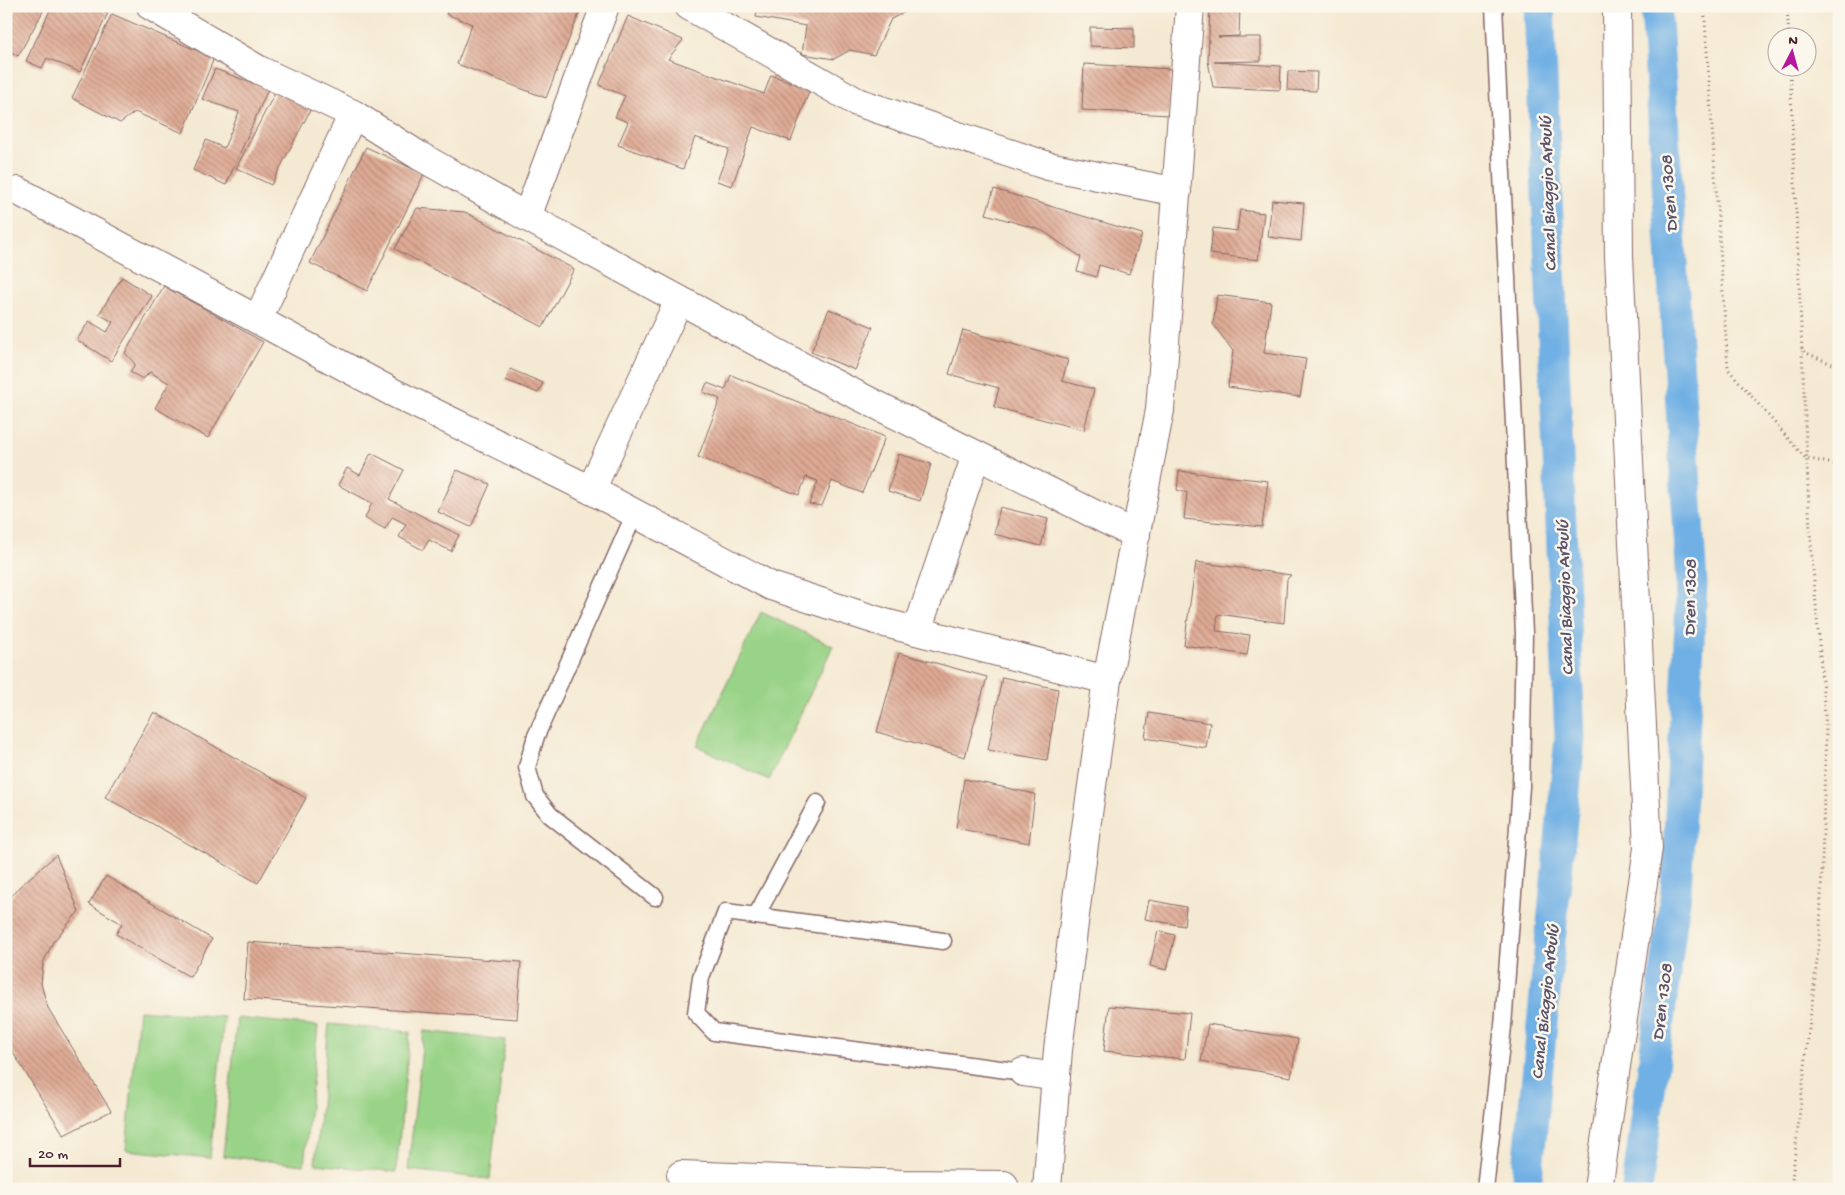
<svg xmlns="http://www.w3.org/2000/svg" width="1845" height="1195" font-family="'Gochi Hand',sans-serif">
<defs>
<pattern id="building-back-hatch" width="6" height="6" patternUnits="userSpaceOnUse" patternTransform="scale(1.25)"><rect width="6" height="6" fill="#deaa94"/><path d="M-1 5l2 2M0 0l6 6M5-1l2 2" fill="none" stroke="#b68a79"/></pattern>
</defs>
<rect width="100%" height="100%" fill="#fbf7ec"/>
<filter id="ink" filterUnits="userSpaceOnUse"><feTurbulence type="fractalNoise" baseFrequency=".02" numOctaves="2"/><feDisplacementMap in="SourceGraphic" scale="10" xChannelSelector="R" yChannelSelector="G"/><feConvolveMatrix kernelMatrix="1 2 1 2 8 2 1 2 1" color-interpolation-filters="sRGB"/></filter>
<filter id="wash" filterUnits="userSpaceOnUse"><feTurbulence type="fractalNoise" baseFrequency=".0096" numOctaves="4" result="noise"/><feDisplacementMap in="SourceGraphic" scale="20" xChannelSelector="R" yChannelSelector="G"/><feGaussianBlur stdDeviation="1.12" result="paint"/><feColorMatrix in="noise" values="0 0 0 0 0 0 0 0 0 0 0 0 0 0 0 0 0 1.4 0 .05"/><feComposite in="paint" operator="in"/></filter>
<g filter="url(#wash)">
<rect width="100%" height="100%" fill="#f4e9d2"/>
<g fill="#99d387" stroke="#727959">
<path d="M761,612L833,646L769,780L697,746Z"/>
<path d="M139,1010L224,1017L210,1158L126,1150Z"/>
<path d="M237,1018L318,1026L304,1165L223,1156Z"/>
<path d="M329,1024L410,1032L396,1172L315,1164Z"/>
<path d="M424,1031L505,1040L490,1179L408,1170Z"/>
</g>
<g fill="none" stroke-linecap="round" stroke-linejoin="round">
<g stroke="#71b0e4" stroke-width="31">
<path d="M1526,1189L1570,738L1539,6"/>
<path d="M1637,1189L1676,891L1692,584L1656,6"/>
</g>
</g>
<g id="blocks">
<g fill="url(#building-back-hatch)">
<path d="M6,6H46L18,56L6,49Z"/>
<path d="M52,6H93L108,13L80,72L47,58L42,68L26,61Z"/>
<path d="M449,6H582L546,98L457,64L472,24L446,14Z"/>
<path d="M758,6H917L891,19L874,55L850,50L834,59L802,54L806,26L756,17Z"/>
<path d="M1210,6H1240L1239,36L1218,37H1261V61L1214,62L1281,66L1280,90L1213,87L1208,61Z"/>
<path d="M112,14L214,58L183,133L135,112L120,123L72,98Z"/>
<path d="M628,16L683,40L668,59L764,94L771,75L810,89L791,141L753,127L732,186L717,181L729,149L695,137L683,169L618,145L628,122L615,117L625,96L599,85Z"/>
<path d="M1090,27L1134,28V48L1090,46Z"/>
<path d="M1084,64L1171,69L1169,115L1082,110Z"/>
<path d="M215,69L268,89L226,185L193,170L206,140L224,148L239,112L202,99Z"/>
<path d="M1288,71L1317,72L1316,91L1287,90Z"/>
<path d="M279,85L314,103L271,185L236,168Z"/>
<path d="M366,147L424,174L367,291L310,263Z"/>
<path d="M994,189L1142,234L1129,274L1099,265L1096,277L1077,271L1081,257L1041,230L986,214Z"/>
<path d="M1272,200L1304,203L1301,241L1268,237Z"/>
<path d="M417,208L465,212L574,269L543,327L395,249Z"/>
<path d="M1240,210L1264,213L1258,260L1210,254L1213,228L1237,231Z"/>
<path d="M122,277L152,296L111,361L77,340L89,321L107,332L113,322L99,314Z"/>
<path d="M164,286L263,342L208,438L155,408L169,383L150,372L143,379L130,372L135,364L125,353Z"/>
<path d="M1217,295L1271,302L1264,353L1306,359L1300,397L1228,387L1233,351L1213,324Z"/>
<path d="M829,309L873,327L855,370L811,352Z"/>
<path d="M963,330L1068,360L1062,381L1094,389L1084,430L994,407L999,388L949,374Z"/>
<path d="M510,369L543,383L538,393L506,380Z"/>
<path d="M731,375L885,437L862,493L832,481L822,506L809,504L818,481L806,477L799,495L698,457L720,399L703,392L707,383L725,390Z"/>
<path d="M371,453L404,470L389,499L459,535L451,551L429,540L423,550L399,537L406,524L392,517L385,529L365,518L372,503L338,485L347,468L360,475Z"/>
<path d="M899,454L931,464L920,501L888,491Z"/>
<path d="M457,470L490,484L471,527L438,512Z"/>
<path d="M1179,471L1268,481L1262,527L1184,519L1187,493L1177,490Z"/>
<path d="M1000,507L1048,519L1041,546L994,534Z"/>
<path d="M1196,562L1291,575L1287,579L1284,623L1218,614L1216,631L1250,635L1247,655L1184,645Z"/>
<path d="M899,653L987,677L965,757L877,732Z"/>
<path d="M1002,677L1058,689L1047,760L988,750Z"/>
<path d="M154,712L306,798L258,883L105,797Z"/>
<path d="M1149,713L1210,723L1206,748L1145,738Z"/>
<path d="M964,779L1035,794L1029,843L956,828Z"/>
<path d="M56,855L79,911L53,942L43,963L41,984L48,1008L111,1111L64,1135L6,1041V903L19,887Z"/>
<path d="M106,876L212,939L190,977L116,934L122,924L89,904Z"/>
<path d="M1149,900L1186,907L1184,926L1145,919Z"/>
<path d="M1158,931L1175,935L1167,970L1150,966Z"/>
<path d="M248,942L521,962L517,1019L244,999Z"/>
<path d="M1109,1006L1190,1013L1185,1059L1104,1051Z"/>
<path d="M1208,1024L1298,1039L1291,1077L1201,1061Z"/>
</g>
</g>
</g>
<g filter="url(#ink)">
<use href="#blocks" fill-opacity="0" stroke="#866665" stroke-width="1"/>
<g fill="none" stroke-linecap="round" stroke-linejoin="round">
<defs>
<g id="lane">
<path d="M635,513L536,736L527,767L535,796L550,815L655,897"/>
<path d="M756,916L817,803"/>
<path d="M943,941L726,912L701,977L696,1013L714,1032L1023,1072"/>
<path d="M1485,1189L1503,1026L1521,787L1524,633L1494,6"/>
</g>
<g id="street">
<path d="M151,6L259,70L353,114L418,155L527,217L823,378L1136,535"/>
<path d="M689,6L857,102L1048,166L1177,192"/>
<path d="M18,191L392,392L591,490L771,586L885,623L1107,680"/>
<path d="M527,217L605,6"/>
<path d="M258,319L353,114"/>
<path d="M591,490L679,300"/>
<path d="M917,631L976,455"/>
<path d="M1023,1072L1056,1077"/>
<path d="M681,1175L904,1184L1004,1185"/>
<path d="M1598,1189L1648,848L1619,257L1617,6"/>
</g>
<path id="secondary" d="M1047,1189L1058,1050L1086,828L1107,680L1160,410L1190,6"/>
</defs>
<use href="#lane" stroke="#866665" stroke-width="19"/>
<use href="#street" stroke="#866665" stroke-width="30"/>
<use href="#secondary" stroke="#866665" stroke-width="30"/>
<g stroke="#866665" stroke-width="3" stroke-dasharray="1 4" stroke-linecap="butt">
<path d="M1704,6L1728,369L1805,458L1839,465"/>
<path d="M1787,6L1789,38"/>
<path d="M1790,68L1802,351L1839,367"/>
<path d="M1791,1189L1820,933L1826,728L1810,532L1802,351"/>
</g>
<use href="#lane" stroke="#fff" stroke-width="16"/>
<use href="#street" stroke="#fff" stroke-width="28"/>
<use href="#secondary" stroke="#fff" stroke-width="28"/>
</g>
</g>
<g text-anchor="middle" stroke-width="5" stroke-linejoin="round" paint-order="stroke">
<g font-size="18" font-style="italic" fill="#58526c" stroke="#fbf7ec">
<text transform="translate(1547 194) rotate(-92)" y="6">Canal Biaggio Arbulú</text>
<text transform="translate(1668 194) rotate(-94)" y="6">Dren 1308</text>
<text transform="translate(1564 598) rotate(-92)" y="6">Canal Biaggio Arbulú</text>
<text transform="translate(1689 598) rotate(-89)" y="6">Dren 1308</text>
<text transform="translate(1544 1002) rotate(-84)" y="6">Canal Biaggio Arbulú</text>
<text transform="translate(1661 1002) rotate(-83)" y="6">Dren 1308</text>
</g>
</g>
<rect width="1845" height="1195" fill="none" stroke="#fbf7ec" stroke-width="25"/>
<g transform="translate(1792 52) rotate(6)"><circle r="24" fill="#fbf7ec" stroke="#b4a19f"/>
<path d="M0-4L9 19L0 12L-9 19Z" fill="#b5179e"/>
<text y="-8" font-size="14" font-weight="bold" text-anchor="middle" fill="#4a1f2b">N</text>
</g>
<path d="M30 1158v8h90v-8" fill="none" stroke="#4a1f2b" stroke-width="2.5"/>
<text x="38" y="1158" font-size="15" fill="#4a1f2b" stroke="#fbf7ec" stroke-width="4" paint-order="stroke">20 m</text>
</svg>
